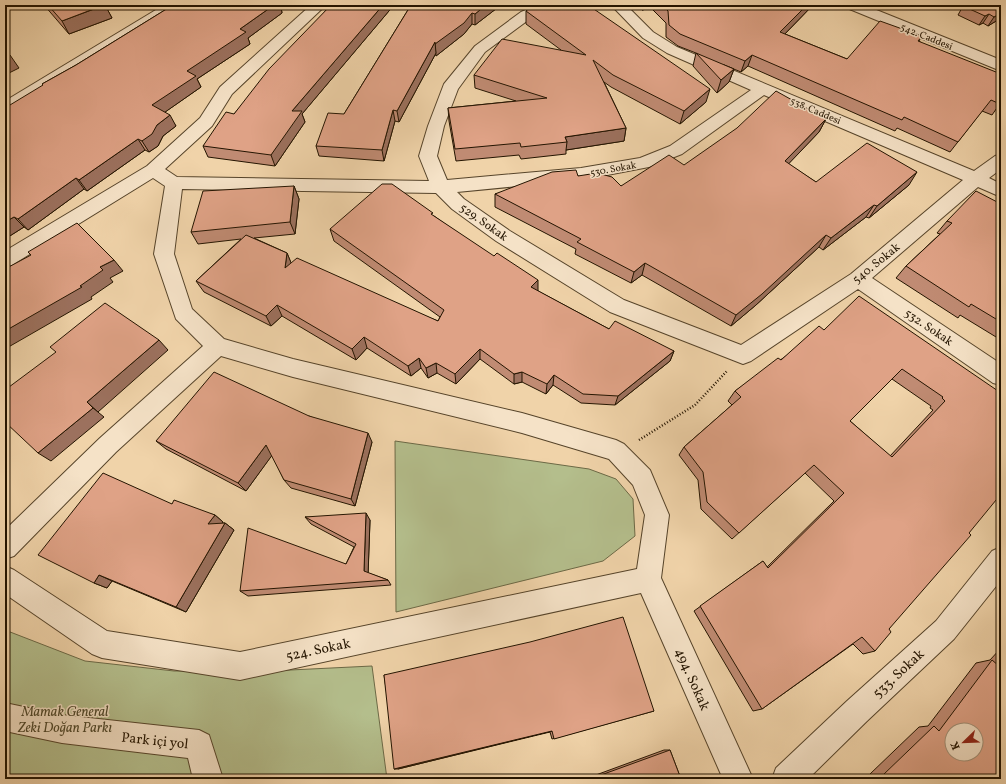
<svg xmlns="http://www.w3.org/2000/svg" width="1006" height="784" font-family="Vollkorn,serif">
<rect width="100%" height="100%" fill="#f0d3a9"/>
<filter id="stains"><feTurbulence type="fractalNoise" baseFrequency=".005" numOctaves="4"/><feColorMatrix values="0 0 0 0 .2 0 0 0 0 .09 0 0 0 0 .02 0 0 0 .5 -.17"/></filter>
<radialGradient id="worn" r=".72"><stop offset=".6" stop-color="#630" stop-opacity="0"/><stop offset="1" stop-color="#630" stop-opacity=".3"/></radialGradient>
<g fill="#b4be8c" stroke="#6c6946">
<path d="M395,441L589,469L616,479L633,499L635,536L603,561L396,612Z"/>
<path d="M5,630L85,661L174,671H270L372,666L387,779H5Z"/>
</g>
<g fill="none" stroke-linecap="round" stroke-linejoin="round">
<defs>
<g id="minor">
<path d="M164,5H181L179,8L11,112L5,113V101Z"/>
<path d="M311,5H326L232,94L212,126L165,169L177,177L429,181L419,156L428,126L444,84L475,46L521,12L537,5H556L554,8L531,18L485,52L458,89L444,126L437,156L447,180L581,168L640,158L670,146L751,90L667,53L643,38L611,5H626L653,32L677,47L974,171L995,156L1001,154V169L989,178L1001,184V197L978,187L872,278L1001,364V385L993,383L858,289L751,361L743,364L610,312L496,241L452,209L436,193L182,189L174,254L192,309L224,339L293,359L522,413L616,440L624,444L650,470L669,515L661,578L753,779H723L641,593L240,680L102,658L92,654L5,594V566L14,570L107,631L240,652L637,569L645,515L633,485L609,459L522,433L293,377L221,356L116,452L14,556L5,559V530L100,438L203,346L176,319L154,254L165,186L153,178L12,265L5,267V251L147,166L200,118L220,87ZM764,95L963,180L851,274L741,345L624,300L510,231L464,199L457,192L581,180L649,167L682,154Z"/>
<path d="M845,5H864L1001,60V71L847,8Z"/>
<path d="M1001,547V580L954,639L867,721L808,779H772L776,768L847,701L936,621L992,551Z"/>
<path d="M5,703L62,715L199,730L209,735L223,779H193L188,758L62,743L5,731Z"/>
</g>
</defs>
<use href="#minor" stroke="#56442a" stroke-width="2"/>
<path stroke="#231400" stroke-width="2.5" stroke-dasharray="1 2" stroke-linecap="butt" d="M639,440L695,405L727,371"/>
<use href="#minor" fill="#f5e2c7" fill-rule="evenodd"/>
</g>
<g fill="#c08b73" stroke="#231400" fill-rule="evenodd">
<path d="M44,5H105L112,18L69,34Z"/>
<path d="M173,5H284L281,7L282,13L248,38L250,44L197,79L201,87L165,112L176,126L163,136L158,146L149,152L145,150L87,191L84,189L28,230L24,227L5,239L43,85L42,84L76,65Z"/>
<path d="M331,5H394L302,114L305,122L275,166L208,157L203,146L234,114Z"/>
<path d="M411,5H501L475,25L472,24L464,34L436,56V53L399,122L395,121L384,161L319,156L316,146L344,114Z"/>
<path d="M638,5H812V6L785,34L847,59L922,36L919,41L1001,102L992,115L982,111L950,152L897,128L895,131L748,66L741,72L724,65L734,69L729,82L717,93L693,66L696,53L678,46L666,37V23L651,8L642,10Z"/>
<path d="M1001,5V18L988,26L983,23L979,25L958,15L963,6Z"/>
<path d="M526,11L706,102L680,124L611,87L604,82L626,128L624,141L566,150V154L521,159L519,155L456,161L449,121L448,108L516,101L475,88L474,75L561,50L526,24Z"/>
<path d="M826,119L819,132L788,164L816,182L909,185L869,218L866,217L823,250L819,247L756,305L731,326L642,275L631,283L575,254L576,249L495,207V194L578,176L621,186Z"/>
<path d="M294,186L299,199L295,234L254,238L287,253L291,263L438,321L440,317L334,241L330,229L434,216L538,291L609,329L674,351L670,361L615,405L581,403L553,385L546,394L522,382L514,384L480,359L456,384L437,373L428,378L421,368L411,376L367,348L356,360L282,316L271,326L204,292L196,281L241,239L198,244L191,232Z"/>
<path d="M1001,204V340L960,315L958,318L896,278L906,266L940,234L937,233L947,221Z"/>
<path d="M824,330L1001,393L889,629L875,651L863,654L853,644L762,709L753,711L694,611L763,561L767,567L834,501L805,473L732,539L701,509L698,480L679,455L684,447L732,405L728,401L735,391ZM892,379L931,406L930,408L933,410L890,456L850,421Z"/>
<path d="M309,416L372,442L355,506L291,488L284,480L272,455L246,491L166,449L156,441Z"/>
<path d="M172,504L215,515L223,522L222,523H225L234,530L186,612L112,581L107,588L94,583Z"/>
<path d="M305,517L370,520L368,573L388,580L391,585L248,596L240,591L346,564L354,547L311,524Z"/>
<path d="M1001,648V779H866L871,775L870,774L919,727L928,726L976,663L990,660Z"/>
<path d="M384,675L654,711L552,739L550,732L398,769Z"/>
<path d="M664,750H670L681,779H585Z"/>
</g>
<g fill="#9c715e" stroke="#231400">
<path d="M105,5L112,18L69,34L62,21Z"/>
<path d="M274,5H284L281,7L282,13L248,38L250,44L197,79L201,87L158,117L152,105L187,71L240,29Z"/>
<path d="M383,5H394L302,114L305,122L275,166L271,155L292,111Z"/>
<path d="M486,5H501L475,25V14Z"/>
<path d="M643,5H651V8L642,10Z"/>
<path d="M807,5H812V6L776,43L780,32Z"/>
<path d="M472,13V24L464,34L436,56L435,44Z"/>
<path d="M1001,13V18L988,26L994,17Z"/>
<path d="M989,14L983,23L979,25L985,16Z"/>
<path d="M435,42L436,53L399,122L397,111Z"/>
<path d="M10,55L19,68L5,75V57Z"/>
<path d="M752,55L748,66L741,72L745,61Z"/>
<path d="M734,69L729,82L717,93L721,80Z"/>
<path d="M710,89L706,102L680,124L684,111Z"/>
<path d="M393,110L395,121L384,161L382,150Z"/>
<path d="M170,115L176,126L163,136L158,146L149,152L142,141L157,125Z"/>
<path d="M826,119L819,132L779,174L785,161Z"/>
<path d="M626,128L624,141L566,150L567,142L565,137Z"/>
<path d="M138,139L145,150L87,191L79,180Z"/>
<path d="M917,172L909,185L869,218L877,206Z"/>
<path d="M76,178L84,189L28,230L18,219Z"/>
<path d="M294,186L299,199L295,234L290,222Z"/>
<path d="M874,205L866,217L823,250L831,238Z"/>
<path d="M14,217L24,227L5,239V222Z"/>
<path d="M826,235L819,247L756,305L731,326L736,315Z"/>
<path d="M287,253L292,265L285,268Z"/>
<path d="M114,260L123,271L110,278L113,282L91,297L92,299L5,349V331L80,286L100,267Z"/>
<path d="M645,263L642,275L631,283L634,272Z"/>
<path d="M538,280V292L531,287Z"/>
<path d="M277,305L282,316L271,326L266,316Z"/>
<path d="M364,337L367,348L356,360L352,349Z"/>
<path d="M159,340L168,350L98,412L87,402Z"/>
<path d="M480,349V359L456,384L455,374Z"/>
<path d="M674,351L670,361L615,405L618,396Z"/>
<path d="M419,358L421,368L411,376L408,366Z"/>
<path d="M436,363L437,373L428,378L426,368Z"/>
<path d="M522,372V382L514,384V374Z"/>
<path d="M554,375L553,385L546,394L547,384Z"/>
<path d="M93,408L104,417L51,461L38,453Z"/>
<path d="M368,433L372,442L355,506L351,499Z"/>
<path d="M266,445L273,454L246,491L238,483Z"/>
<path d="M366,513L370,520L368,577L364,571Z"/>
<path d="M215,515L223,522L217,531L208,524Z"/>
<path d="M225,523L234,530L186,612L176,607Z"/>
<path d="M99,575L112,581L107,588L94,583Z"/>
<path d="M552,731L398,769H394Z"/>
</g>
<g fill="#dfa286" stroke="#231400" fill-rule="evenodd">
<path d="M48,5H104L62,21Z"/>
<path d="M173,5H274L240,29L246,32L187,71L196,76L152,105L170,115L157,125L152,134L142,141L138,139L79,180L76,178L18,219L14,217L5,222V108L43,85L42,84L76,65Z"/>
<path d="M331,5H383L292,111H302L271,155L203,146L226,112L234,114L269,69Z"/>
<path d="M411,5H486L475,14L472,13L464,23L435,44V42L397,111L393,110L382,150L316,146L328,113L344,114Z"/>
<path d="M535,5H588L710,89L684,111L613,75L593,60L626,128L565,137L567,142L521,147L520,143L455,149L448,108L547,98L474,75L502,39L586,55L526,11L532,6Z"/>
<path d="M662,5H807L780,32L847,59L880,21L922,36L918,41L1001,74V102L1000,104L991,100L958,142L904,117L902,120L752,55L745,61L680,34L669,25L668,11Z"/>
<path d="M964,5H1001V13L994,17L989,14L985,16L963,6Z"/>
<path d="M5,51L10,55L5,57Z"/>
<path d="M696,53L734,69L721,80Z"/>
<path d="M776,91L826,119L785,161L816,182L867,143L917,172L877,206L874,205L831,238L826,235L762,294L736,315L645,263L634,272L577,242L581,239L495,194L552,172L576,170L578,176L597,173L612,177L621,186L669,155L684,165L737,128Z"/>
<path d="M382,184H392L433,213L431,214L494,256L497,253L538,280L531,287L609,329L615,321L674,351L618,396L583,394L554,375L547,384L522,372L514,374L480,349L455,374L436,363L426,368L419,358L408,366L364,337L352,349L277,305L266,316L196,281L246,235L287,253L285,268L297,258L438,321L444,310L330,229Z"/>
<path d="M294,186L290,222L191,232L203,191Z"/>
<path d="M976,191L1001,204V322L971,304L969,307L906,266L952,223L947,221Z"/>
<path d="M77,223L114,260L100,267L103,270L80,286L82,287L5,331V269L31,255L28,252Z"/>
<path d="M859,296L1001,393V494L969,533L971,535L889,629L891,632L875,651L862,637L762,709L700,606L763,561L768,568L844,493L814,465L739,533L707,502L703,472L684,447L741,397L735,391L778,358L781,360L819,326L824,330ZM902,369L943,397L942,398L945,401L892,457L850,421Z"/>
<path d="M105,303L159,340L87,402L93,408L38,453L5,422V390L56,352L50,347Z"/>
<path d="M214,372L309,416L368,433L351,499L284,480L266,445L238,483L156,441Z"/>
<path d="M103,473L172,504L174,500L215,515L208,524L225,523L176,607L99,575L94,583L38,555Z"/>
<path d="M366,513L364,571L388,580L240,591L248,528L346,564L356,544L305,517Z"/>
<path d="M623,617L654,711L554,739L552,731L394,769L384,675L530,642Z"/>
<path d="M992,660L999,666L1001,664V779H881L884,776L883,775L934,726L939,731ZM952,730H976V754H952Z"/>
<path d="M670,750L681,779H590Z"/>
</g>
<g text-anchor="middle" stroke-width="3" stroke-linejoin="round" paint-order="stroke">
<g font-size="10" fill="#231400" stroke="#f5e2c7">
<text transform="translate(927 36) rotate(22)" y="4">542. Caddesi</text>
<text transform="translate(816 110) rotate(23)" y="4">538. Caddesi</text>
<text transform="translate(613 168) rotate(-10)" y="4">530. Sokak</text>
</g>
<g font-size="12" fill="#231400" stroke="#f5e2c7">
<text transform="translate(484 222) rotate(35)" y="4">529. Sokak</text>
<text transform="translate(876 263) rotate(-39)" y="4">540. Sokak</text>
<text transform="translate(929 327) rotate(34)" y="4">532. Sokak</text>
</g>
<g font-size="14" fill="#231400" stroke="#f5e2c7">
<text transform="translate(318 649) rotate(-12)" y="5">524. Sokak</text>
<text transform="translate(898 673) rotate(-43)" y="5">533. Sokak</text>
<text transform="translate(693 679) rotate(66)" y="5">494. Sokak</text>
<text transform="translate(155 740) rotate(6)" y="5">Park içi yol</text>
</g>
<g font-size="14" font-style="italic" fill="#4e472a" stroke="#f5e2c7">
<text x="65" y="716">Mamak General<tspan x="65" dy="16">Zeki Doğan Parkı</tspan></text>
</g>
</g>
<rect width="1006" height="784" fill="none" stroke="#f0d3a9" stroke-width="20"/>
<rect x="6" y="6" width="994" height="772" fill="none" stroke="#231400" stroke-width="2"/>
<rect x="10" y="10" width="986" height="764" fill="none" stroke="#231400"/>
<g transform="translate(964 742) rotate(247)"><circle r="19" fill="#f5e2c7" stroke="#a19077"/>
<path d="M0-3L7 15L0 10L-7 15Z" fill="#8f2418"/>
<text y="-6" font-size="11" font-weight="bold" text-anchor="middle" fill="#231400">K</text>
</g>
<rect width="100%" height="100%" filter="url(#stains)"/>
<rect width="100%" height="100%" fill="url(#worn)"/>
</svg>
